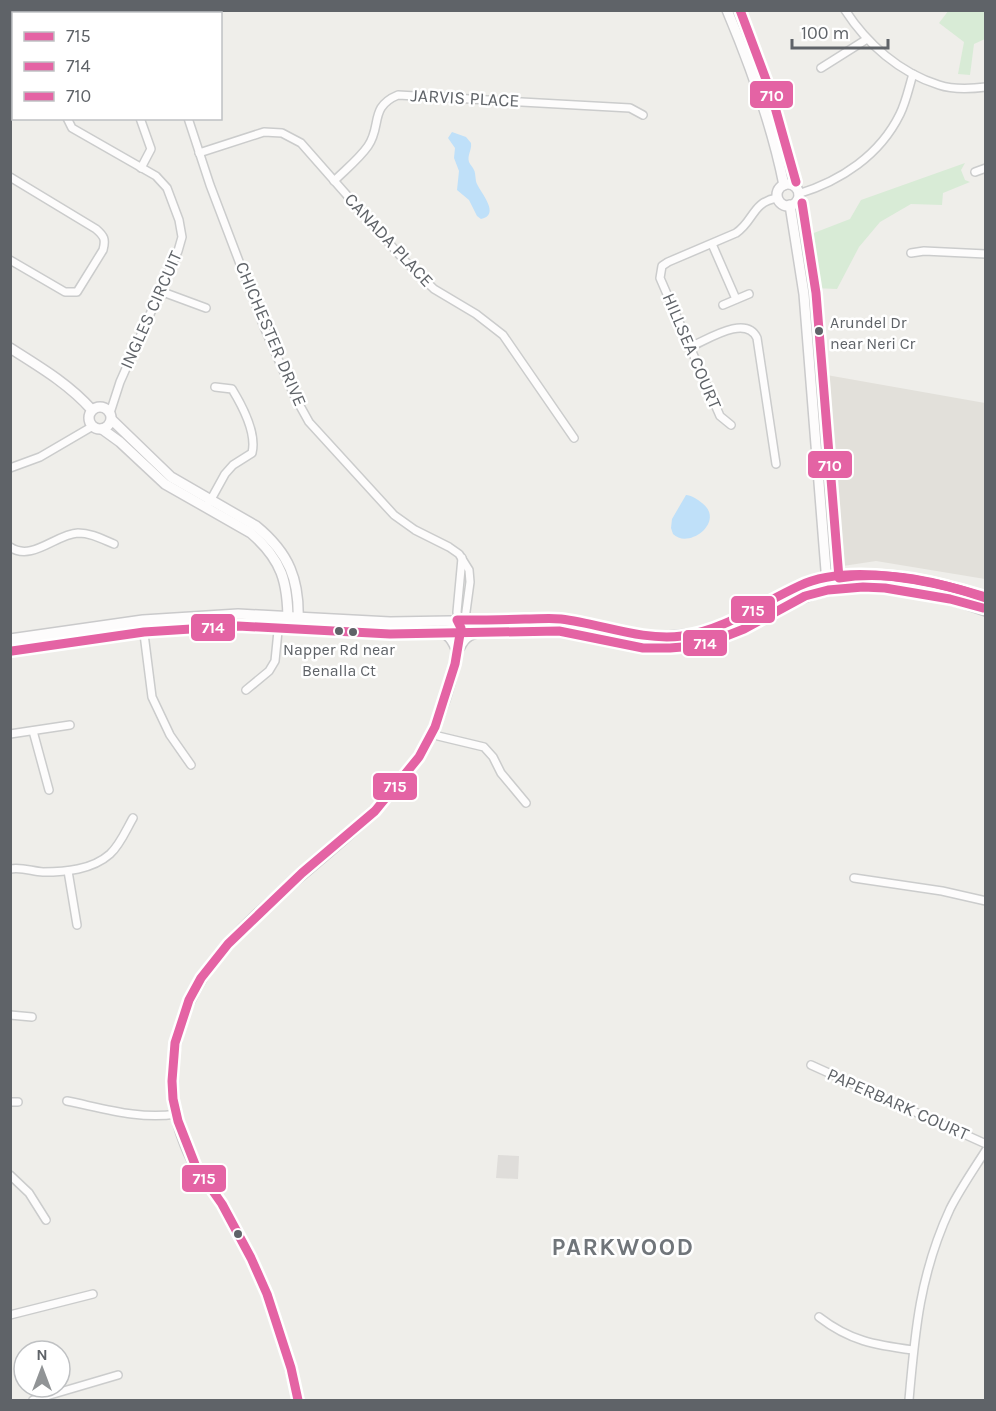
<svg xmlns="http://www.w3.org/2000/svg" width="996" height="1411" font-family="Karla,sans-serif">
<rect width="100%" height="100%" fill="#efeeea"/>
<path fill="#dfddda" d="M498,1155L519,1156L518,1179L496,1178Z"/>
<path fill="#e2e0da" d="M821,374L985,403V579L876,561L843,566L834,558Z"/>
<g fill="#d8ebd6">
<path d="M949,10L985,11V39L974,44L970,75L958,74L964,42L939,23Z"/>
<path d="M965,163L961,170L965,180L970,182L943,193L942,205L911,204L880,222L859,247L837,289L813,288L806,236L850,219L861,200Z"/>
</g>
<g fill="#bfe0f9">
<path d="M452,132L466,137L471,143C472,150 467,155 469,162C470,165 473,167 474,170C476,174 475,180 477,184C481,193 501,215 481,219L477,216L469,200L457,190L459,171L454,158L455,148L448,138Z"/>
<path d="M686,495C691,495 697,499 702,503C726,521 689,550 673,534L671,528L672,519Z"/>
</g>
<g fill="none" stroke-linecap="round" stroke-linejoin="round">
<defs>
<g id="street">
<path d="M28,10L29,14"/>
<path d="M102,10L104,14"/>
<path d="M154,10L155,14"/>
<path d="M845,10C867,44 900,73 939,85C954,90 970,89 986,87"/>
<path d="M821,68L867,39"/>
<path d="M67,118L72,128L156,176L167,188L179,220L182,237L178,251L120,382L110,413"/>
<path d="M140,118L151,149L141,168"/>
<path d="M188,118L210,185L264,327L294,395L309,422L394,515L415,530L449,547L459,554L469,570L470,582L465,619L463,624"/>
<path d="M199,153L264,132L282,133L301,143L404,260L434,289L476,314L503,335L574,438"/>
<path d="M975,172L986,168"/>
<path d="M10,177L96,229C104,236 106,239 103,250L77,292H65L10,260"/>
<path d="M334,181C345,170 359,159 368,146C382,126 369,107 398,95L630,108L643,115"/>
<path d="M798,194C841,181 880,155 900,114C906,102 909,87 913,74"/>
<path d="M712,244L736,299"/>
<path d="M911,253L924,251L986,254"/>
<path d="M160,291L206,308"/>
<path d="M723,305L749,294"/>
<path d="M690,347C707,340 746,314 757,338L776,464"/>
<path d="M731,425L720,416L660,278L662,266L668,262L736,233C754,221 752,202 777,198"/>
<path d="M10,468L40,457L93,426"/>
<path d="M209,503L225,474L233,465L252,453C257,433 243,407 232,389L215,387"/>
<path d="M10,547C32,562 56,534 78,533C91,533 102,539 114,544"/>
<path d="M459,623L457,612L462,558"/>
<path d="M143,626L152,697L170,735L191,765"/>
<path d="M246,690L269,671L275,661L279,621"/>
<path d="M33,731L49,790"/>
<path d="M433,731L438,736L484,747L493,757L501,773L526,803"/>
<path d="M10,734L70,725"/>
<path d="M10,869C22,867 31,871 43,872C65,872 92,870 110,854C120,845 126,830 133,818"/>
<path d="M68,871L77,925"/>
<path d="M854,878L942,891L986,901"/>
<path d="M10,1015L32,1017"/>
<path d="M811,1065L986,1144"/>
<path d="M67,1101C102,1108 140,1120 176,1114"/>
<path d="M10,1102H18"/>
<path d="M10,1175L29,1193L46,1220"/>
<path d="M10,1315L93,1294"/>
<path d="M819,1317C850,1341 875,1345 913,1350"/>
<path d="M33,1400L118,1375"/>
<path d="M909,1400C915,1330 920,1274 950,1209C960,1189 974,1169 986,1150"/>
</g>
<g id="secondary">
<path d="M727,10C751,67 772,125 784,185"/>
<circle cx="788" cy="195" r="11"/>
<path d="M790,205L804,294L827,583"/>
<path d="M10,348C40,367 69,384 92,410"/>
<circle cx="100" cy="418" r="11"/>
<path d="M112,420L171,477L256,526C289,553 300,580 298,623"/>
<path d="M102,429L120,442L165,484L251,533C282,560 288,582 288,622"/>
<path d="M438,630C449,635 453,640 457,652"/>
<path d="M10,639L143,620L238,614L390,622L560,619L645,636H669L692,634L711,629L738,618L801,585L826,578L863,575L886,576L953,587L986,597"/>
<path d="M10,647C84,636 159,624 233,623C301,622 369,631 437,630C477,629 517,623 557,626C568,627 580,630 591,633C618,639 647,645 675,644C720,643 760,617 801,599C856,576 931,591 986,611"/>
<path d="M460,647C465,636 472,633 484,632"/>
<path d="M298,1400C287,1352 273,1304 251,1258C242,1240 232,1220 221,1203C213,1191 205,1181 197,1169C185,1149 175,1120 173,1096C160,930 344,876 419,756C443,718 455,672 461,628"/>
</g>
</defs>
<use href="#street" stroke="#cbcccc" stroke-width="10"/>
<use href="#secondary" stroke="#cacacb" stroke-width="12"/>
<use href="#street" stroke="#fdfcfc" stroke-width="7"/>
<use href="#secondary" stroke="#fdfcfc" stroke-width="9"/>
<defs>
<path id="bus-1" d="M298,1400L291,1368L267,1294L251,1258L222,1204L196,1167L178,1121L173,1099L172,1081L175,1043L189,1000L201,978L228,944L302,873L375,811L419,757L435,727L455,664L461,628L457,620C480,620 502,620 525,619C537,619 550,618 561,619C602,624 641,641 682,636C725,630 760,604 799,586C850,562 934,581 986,597"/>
<path id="bus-2" d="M12,651L144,632L238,626L390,634L559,631L643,648H670L694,646L716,640L744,629L805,596L828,590L863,587L885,588L950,599L983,608"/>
<g id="bus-3">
<path d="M740,10L771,93L796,182"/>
<path d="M802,203L816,293L839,578C888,570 939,582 986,598"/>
</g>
</defs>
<use href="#bus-1" stroke="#fff" stroke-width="14"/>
<use href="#bus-2" stroke="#fff" stroke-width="14"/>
<use href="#bus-3" stroke="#fff" stroke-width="14"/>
<use href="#bus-1" stroke="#e463a4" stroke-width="9"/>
<use href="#bus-2" stroke="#e463a4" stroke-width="9"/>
<use href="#bus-3" stroke="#e463a4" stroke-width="9"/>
</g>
<g fill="#5f6368" stroke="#fff" stroke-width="2">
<circle cx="819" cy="331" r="5"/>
<circle cx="339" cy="631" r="5"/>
<circle cx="353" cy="632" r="5"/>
<circle cx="238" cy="1234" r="5"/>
</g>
<g text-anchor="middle" stroke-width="5" stroke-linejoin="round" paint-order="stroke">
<g font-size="16" fill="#5f6368" stroke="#fff" text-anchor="start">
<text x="830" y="328">Arundel Dr<tspan x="830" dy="21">near Neri Cr</tspan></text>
<text x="339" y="655" text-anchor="middle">Napper Rd near<tspan x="339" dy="21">Benalla Ct</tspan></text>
</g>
<g font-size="18" fill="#5f6368" stroke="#fff">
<text transform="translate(465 98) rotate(3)" y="6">JARVIS PLACE</text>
<text transform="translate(389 240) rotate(47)" y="6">CANADA PLACE</text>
<text transform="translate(151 310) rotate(-66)" y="6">INGLES CIRCUIT</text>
<text transform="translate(271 334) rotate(67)" y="6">CHICHESTER DRIVE</text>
<text transform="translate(692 351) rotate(67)" y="6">HILLSEA COURT</text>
<text transform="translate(898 1104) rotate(24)" y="6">PAPERBARK COURT</text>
</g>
<g font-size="24" font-weight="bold" letter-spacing="1.5" fill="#70757a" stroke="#fff">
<text x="623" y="1255">PARKWOOD</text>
</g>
</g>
<g stroke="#fff" stroke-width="2">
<rect x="749" y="80" width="45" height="29" rx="6" fill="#e463a4"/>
<rect x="807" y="450" width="46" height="29" rx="6" fill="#e463a4"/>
<rect x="730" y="595" width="46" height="29" rx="6" fill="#e463a4"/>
<rect x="190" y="613" width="46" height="29" rx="6" fill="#e463a4"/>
<rect x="682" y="629" width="46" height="28" rx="6" fill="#e463a4"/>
<rect x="372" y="772" width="46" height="29" rx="6" fill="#e463a4"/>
<rect x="181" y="1164" width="46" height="29" rx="6" fill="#e463a4"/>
</g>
<g font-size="16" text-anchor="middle" font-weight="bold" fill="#fff">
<text x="772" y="101">710</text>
<text x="830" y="471">710</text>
<text x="753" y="616">715</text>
<text x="213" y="633">714</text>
<text x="705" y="649">714</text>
<text x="395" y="792">715</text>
<text x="204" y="1184">715</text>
</g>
<rect width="996" height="1411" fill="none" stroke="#5f6368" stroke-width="24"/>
<rect x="12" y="12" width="210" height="108" fill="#ffffff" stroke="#bfc1c3" stroke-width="1.5"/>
<rect x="24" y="32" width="30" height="9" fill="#e463a4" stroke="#bfc1c3" stroke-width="1.5"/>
<text x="66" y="42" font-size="18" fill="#5f6368">715</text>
<rect x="24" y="62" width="30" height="9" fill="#e463a4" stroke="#bfc1c3" stroke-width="1.5"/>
<text x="66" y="72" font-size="18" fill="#5f6368">714</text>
<rect x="24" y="92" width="30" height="9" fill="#e463a4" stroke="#bfc1c3" stroke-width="1.5"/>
<text x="66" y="102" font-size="18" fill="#5f6368">710</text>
<g transform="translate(42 1369)"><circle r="28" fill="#ffffff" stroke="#bfc1c3" stroke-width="1.5"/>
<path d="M0-4.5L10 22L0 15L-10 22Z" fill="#919496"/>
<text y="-9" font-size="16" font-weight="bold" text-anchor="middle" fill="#5f6368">N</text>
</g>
<path d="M792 39v9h96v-9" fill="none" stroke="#5f6368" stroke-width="3"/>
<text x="801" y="39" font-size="18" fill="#5f6368" stroke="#ffffff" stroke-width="4.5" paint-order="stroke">100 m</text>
</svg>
